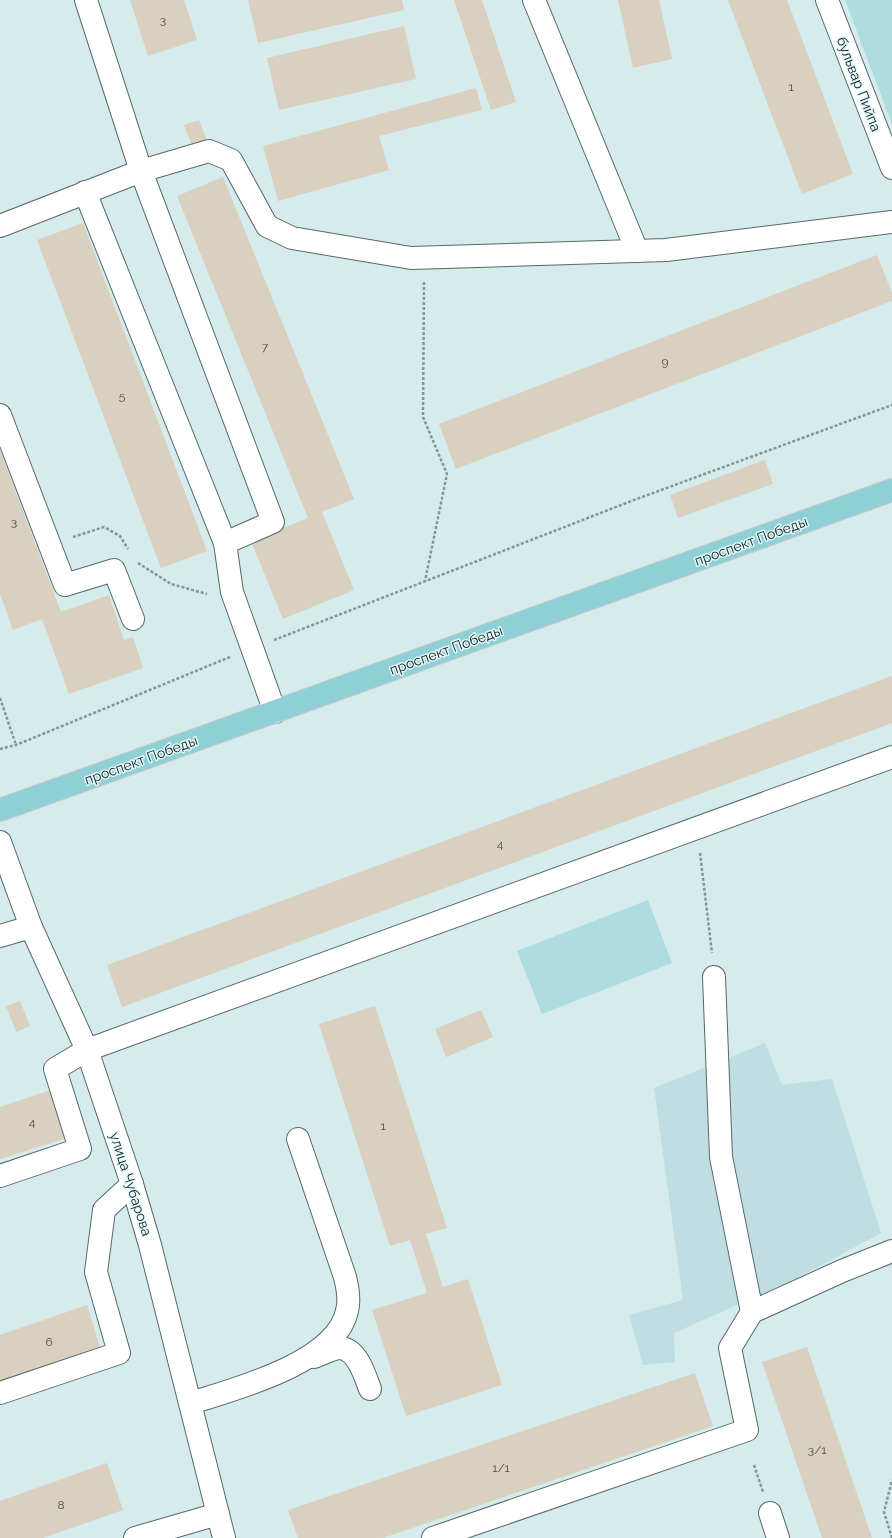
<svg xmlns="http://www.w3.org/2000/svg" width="892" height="1538" font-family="Raleway,sans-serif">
<rect width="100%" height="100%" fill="#d5ebec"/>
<path fill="#c0dee1" d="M765,1043L782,1085L832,1079L881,1233L794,1280L674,1333L675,1362L643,1365L629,1315L683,1300L654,1088Z"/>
<g fill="#aedce0">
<path d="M845,0H892V124Z"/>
<path d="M648,900L672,963L542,1014L517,951Z"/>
</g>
<g fill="#d9d0c0">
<path d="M130,0H184L197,40L148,56Z"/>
<path d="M248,0H402L404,10L258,43Z"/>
<path d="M454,0H482L516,102L491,110Z"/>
<path d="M618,0H659L672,59L633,68Z"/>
<path d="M728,0H787L853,174L802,194Z"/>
<path d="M404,26L416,79L279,110L267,58Z"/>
<path d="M476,88L482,110L379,136L389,170L278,201L263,146Z"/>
<path d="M199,120L207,141L192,146L184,125Z"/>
<path d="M223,177L354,499L322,512L354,590L283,619L251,541L308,518L177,196Z"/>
<path d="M83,223L207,551L161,568L37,240Z"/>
<path d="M877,255L892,293V301L456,469L439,424Z"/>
<path d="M0,450L61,612L109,595L124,640L133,637L143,668L69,694L42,619L13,630L0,594Z"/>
<path d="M765,460L773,484L678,518L670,495Z"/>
<path d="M892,676V723L122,1007L107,965Z"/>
<path d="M20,1001L30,1026L16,1032L6,1006Z"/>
<path d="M375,1006L447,1228L426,1234L443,1287L468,1279L502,1385L406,1416L372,1310L427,1293L410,1240L390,1246L319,1024Z"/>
<path d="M481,1010L493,1037L446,1057L435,1029Z"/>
<path d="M54,1089L70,1137L0,1159V1107Z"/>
<path d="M87,1305L101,1350L0,1384V1335Z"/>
<path d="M807,1347L872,1538H822L762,1362Z"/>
<path d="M695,1373L713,1426L383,1538H298L288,1510Z"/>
<path d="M107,1463L123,1510L43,1538H0V1501Z"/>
</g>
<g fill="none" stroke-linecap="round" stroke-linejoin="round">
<defs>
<g id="minor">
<path d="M86,0L141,171L273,522L225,543L232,592L275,712"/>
<path d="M534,0L637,251"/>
<path d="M827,0L892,168"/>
<path d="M85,192L225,543"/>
<path d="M0,226L141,171L209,151L231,160L267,226L292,238L411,258L666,250L892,222"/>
<path d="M0,415L65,585L114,570L133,619"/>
<path d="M0,842L31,927L87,1050L132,1184L150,1245L224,1538"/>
<path d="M0,936L31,927"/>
<path d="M714,977L721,1157L752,1312"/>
<path d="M0,1176L80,1149L55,1069L87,1050L892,757"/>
<path d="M314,1357C322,1354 333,1348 341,1348C358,1350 365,1376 370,1389"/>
<path d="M0,1393L119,1353L96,1272L104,1210L132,1184"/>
<path d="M191,1403C235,1389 336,1363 347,1311C350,1300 348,1289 345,1277L298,1139"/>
<path d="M770,1513L778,1538"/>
<path d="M135,1538L218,1514"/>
<path d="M433,1538L747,1430L730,1348L752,1312L842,1271L892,1251"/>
</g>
<path id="major" d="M0,810L892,490"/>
</defs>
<use href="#minor" stroke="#56696a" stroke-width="24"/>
<use href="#major" stroke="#c7c9c9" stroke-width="24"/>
<g stroke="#859596" stroke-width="2.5" stroke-dasharray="3 2" stroke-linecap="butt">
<path d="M424,282L423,417L447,474L425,581"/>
<path d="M73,537L104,527L120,536L128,549"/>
<path d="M138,563L171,584L207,594"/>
<path d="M274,640L634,500L892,405"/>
<path d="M0,698L16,745"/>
<path d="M0,749L16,745L230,657"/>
<path d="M700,853L712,953"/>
<path d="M754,1465L763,1492"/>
<path d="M892,1538L884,1512L892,1480"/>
</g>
<use href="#minor" stroke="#fff" stroke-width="22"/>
<use href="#major" stroke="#8fd0d6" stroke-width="22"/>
</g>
<g text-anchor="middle" stroke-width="3" stroke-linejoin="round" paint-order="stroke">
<g font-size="12" fill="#484b48">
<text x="163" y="24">3</text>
<text x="791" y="91">1</text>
<text x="265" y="351">7</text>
<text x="665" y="366">9</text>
<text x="122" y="400">5</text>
<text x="14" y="526">3</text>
<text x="500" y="848">4</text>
<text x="32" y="1126">4</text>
<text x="383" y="1130">1</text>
<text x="49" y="1346">6</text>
<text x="817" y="1454">3/1</text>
<text x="501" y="1472">1/1</text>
<text x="61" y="1509">8</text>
</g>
<g font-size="14" fill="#171f20" stroke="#e2f8fa">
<text transform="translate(859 84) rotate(69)" y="5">бульвар Пийпа</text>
<text transform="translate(751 541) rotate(-20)" y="5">проспект Победы</text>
<text transform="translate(446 650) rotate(-20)" y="5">проспект Победы</text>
<text transform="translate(141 760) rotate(-20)" y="5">проспект Победы</text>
<text transform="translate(131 1184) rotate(72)" y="5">улица Чубарова</text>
</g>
</g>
</svg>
